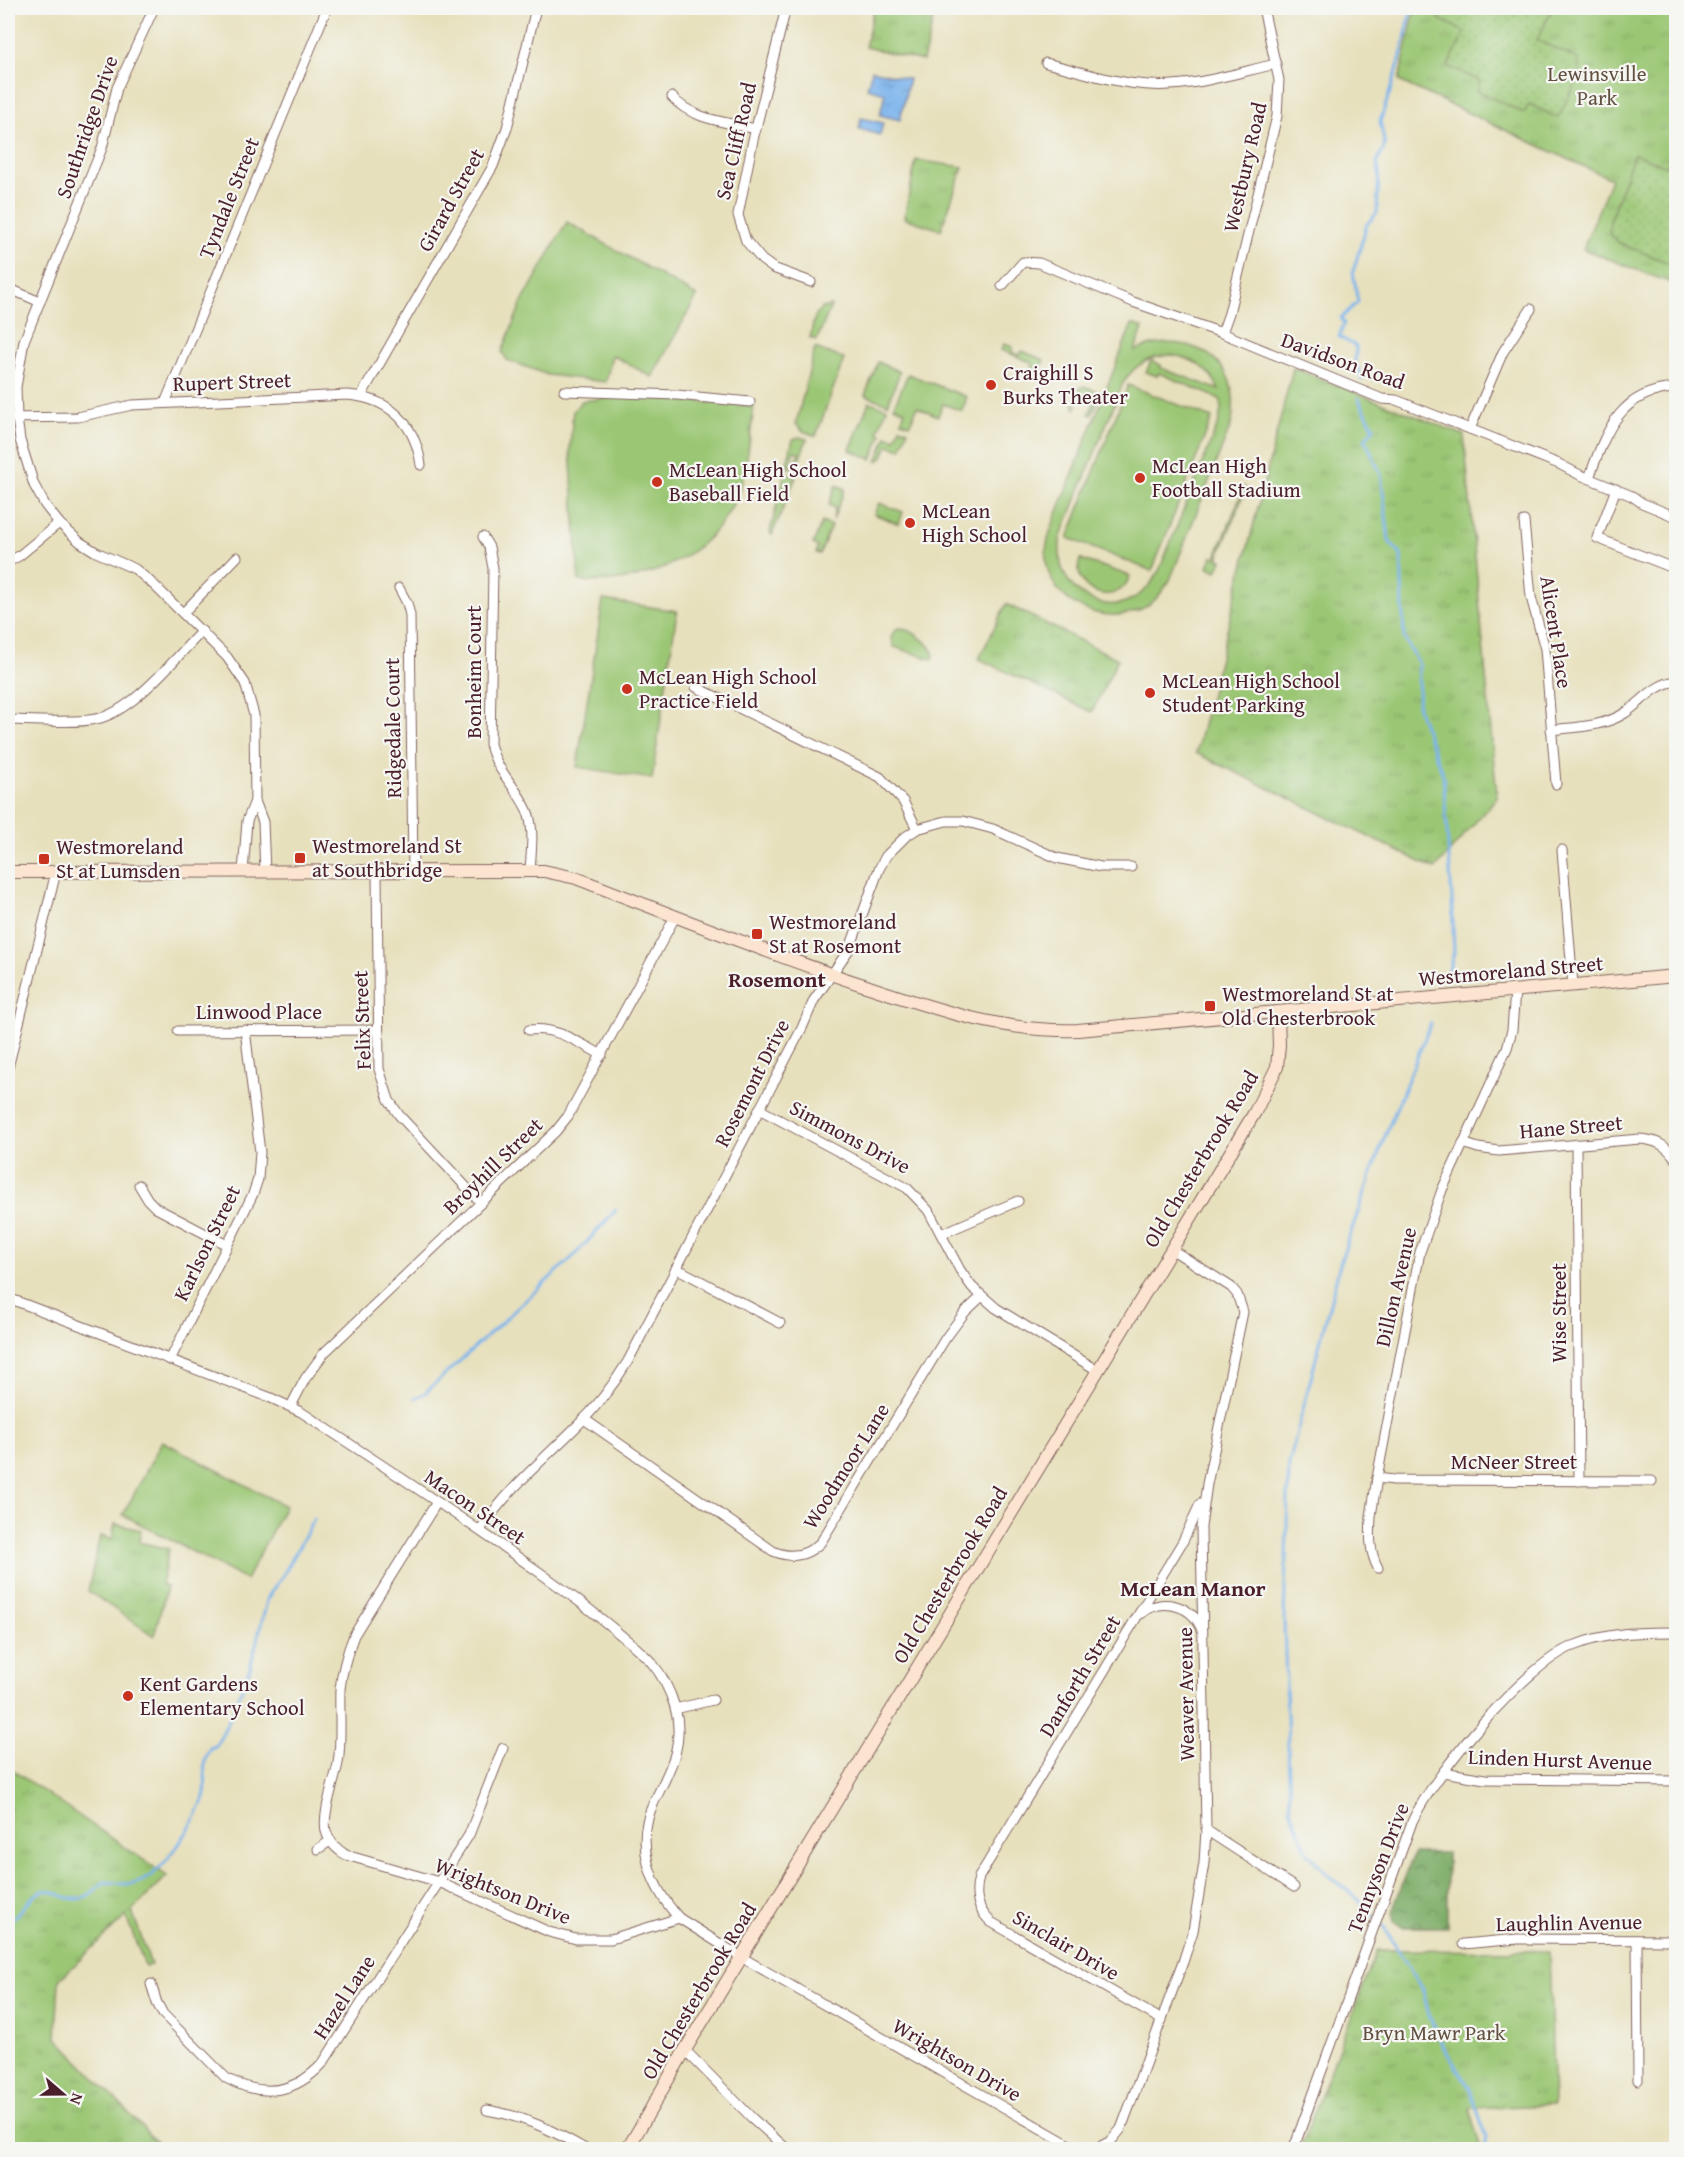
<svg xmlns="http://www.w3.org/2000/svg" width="1684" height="2157" font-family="'Gentium Book Plus',serif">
<defs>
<pattern id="forest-crowns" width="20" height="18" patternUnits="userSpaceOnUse" patternTransform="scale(1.5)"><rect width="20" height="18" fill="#7cac66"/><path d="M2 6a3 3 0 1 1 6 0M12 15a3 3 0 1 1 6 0" fill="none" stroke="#688b54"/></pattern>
<pattern id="park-tufts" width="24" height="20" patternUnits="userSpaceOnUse" patternTransform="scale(1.5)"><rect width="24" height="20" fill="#9bc775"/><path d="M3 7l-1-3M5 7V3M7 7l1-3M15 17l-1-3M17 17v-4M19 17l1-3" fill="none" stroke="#87aa65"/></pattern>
<pattern id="garden-dots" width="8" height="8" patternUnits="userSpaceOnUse" patternTransform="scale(1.5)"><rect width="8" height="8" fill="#9bc775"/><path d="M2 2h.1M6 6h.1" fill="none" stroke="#87aa65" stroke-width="1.8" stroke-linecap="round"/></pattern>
<pattern id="water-ripples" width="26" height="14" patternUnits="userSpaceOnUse" patternTransform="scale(1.5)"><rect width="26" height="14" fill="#7bb4ec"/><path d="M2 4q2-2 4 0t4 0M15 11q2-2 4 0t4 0" fill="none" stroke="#6792bf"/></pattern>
</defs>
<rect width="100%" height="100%" fill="#f6f6f2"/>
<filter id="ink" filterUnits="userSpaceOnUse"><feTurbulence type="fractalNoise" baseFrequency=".0167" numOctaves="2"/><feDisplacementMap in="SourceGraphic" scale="12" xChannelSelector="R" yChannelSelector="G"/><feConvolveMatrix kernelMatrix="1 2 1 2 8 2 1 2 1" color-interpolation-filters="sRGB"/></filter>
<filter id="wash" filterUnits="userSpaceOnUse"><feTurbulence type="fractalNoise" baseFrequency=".008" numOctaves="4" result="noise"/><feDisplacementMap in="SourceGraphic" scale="24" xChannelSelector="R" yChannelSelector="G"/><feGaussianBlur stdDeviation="1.35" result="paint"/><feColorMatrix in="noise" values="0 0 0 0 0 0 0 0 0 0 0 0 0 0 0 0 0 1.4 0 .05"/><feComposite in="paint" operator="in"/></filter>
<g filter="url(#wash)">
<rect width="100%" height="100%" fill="#e7e0bc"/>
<g fill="#9bc775" stroke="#727350" stroke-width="1.5" fill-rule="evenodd">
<path d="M567,222L697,296L652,377L612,355L606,382L548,375L507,360L502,352L521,304Z"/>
<path d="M831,306L817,340L810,338C814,323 813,307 831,306Z"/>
<path d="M1132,324L1143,328L1135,351C1174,332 1229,348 1233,397C1234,406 1233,416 1231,425L1170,580C1166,586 1161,593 1156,599C1118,635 1043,607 1046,552C1046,544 1049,536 1051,529ZM1172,355C1194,359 1210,368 1219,390L1161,368V365L1151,361L1146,372L1157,376L1159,373L1220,399L1221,410L1218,424L1159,571C1152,583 1144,594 1130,600C1103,613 1071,594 1062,568C1059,559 1060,549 1060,539L1123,383C1135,364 1150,356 1172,355Z"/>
<path d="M1004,344L1013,347L1012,352L1020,355L1022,351L1044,360L1040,370L1032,367L1033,363L1001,350Z"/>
<path d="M815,348L844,359L816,436L803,431L796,424Z"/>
<path d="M878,362L900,372L888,404L865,395Z"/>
<path d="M908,374L967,397L962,411L943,404L938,416L917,407L910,424L901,421L905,411L894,406Z"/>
<path d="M1128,385L1212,418L1152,571L1068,538Z"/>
<path d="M1084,386L1101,393L1092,415L1089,414L1094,402L1081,396L1075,409L1073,404L1080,388Z"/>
<path d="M624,396L754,406C750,434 748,466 738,493C713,557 644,586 579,581L570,449L573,411L582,401Z"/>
<path d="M869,402L887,408L878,432L882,434L872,459L850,450Z"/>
<path d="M900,427L908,430L901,449L888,445L882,459L877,461L887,436L895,439Z"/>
<path d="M799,437L807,439L795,471L792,469L799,452L794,451L790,463L791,464L789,468L786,467L793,439Z"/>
<path d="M785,472L796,477L772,535L770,532Z"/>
<path d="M836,485L845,489L833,520L835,508L829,505Z"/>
<path d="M1244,487L1246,488L1218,558L1222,560L1217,571L1208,567L1212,556L1216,557Z"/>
<path d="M879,503L903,512L899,524L874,514Z"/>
<path d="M822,522L831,526L820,554L816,553L818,547L813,544Z"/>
<path d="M1080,559L1130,576C1118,610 1070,592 1080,559Z"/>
<path d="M603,600L677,611L652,779L577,767Z"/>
<path d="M898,628C910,627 933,645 934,657L931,659L894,647L891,636Z"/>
<path d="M162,1441L285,1506L246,1580L123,1515Z"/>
</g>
<path fill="url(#forest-crowns)" stroke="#636648" stroke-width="1.5" d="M1414,1853H1447V1927H1402L1394,1921L1392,1912Z"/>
<g fill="url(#park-tufts)" stroke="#727350" stroke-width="1.5">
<path d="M874,8H936L923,61L865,47Z"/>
<path d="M1415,8H1676V285L1583,249L1611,179L1399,81Z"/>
<path d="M916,160L963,167L941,230L904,218Z"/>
<path d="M1293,368L1464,435L1497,797L1435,869L1196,753Z"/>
<path d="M1006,604L1118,659L1092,712L979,659Z"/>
<path d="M115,1524L141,1530L139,1542L169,1549L161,1585L167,1587L154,1636L88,1591L100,1536L112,1539Z"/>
<path d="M8,1767L167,1876L132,1911L151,1965L145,1966L126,1916L59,1980L56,2037L163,2149H8Z"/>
<path d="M1377,1950L1549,1951L1554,2105L1469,2108L1481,2149H1300Z"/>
</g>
<g fill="url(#garden-dots)" stroke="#727350" stroke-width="1.5">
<path d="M1444,8H1553L1537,40L1578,59L1580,74L1558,118L1529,104L1524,113L1477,91L1480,81L1448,66L1465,32L1439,19Z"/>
<path d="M1634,154L1667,166L1671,158L1676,160V266L1619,243L1609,233L1610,220Z"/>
</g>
<g fill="url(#water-ripples)" stroke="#626a8c" stroke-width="1.5">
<path d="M872,70L909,79L900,120L880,115L885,93L867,88Z"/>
<path d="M861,118L883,123L880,135L859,129Z"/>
</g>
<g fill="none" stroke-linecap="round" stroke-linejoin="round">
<g stroke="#7bb4ec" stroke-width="3">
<path d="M1362,380L1355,361L1356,346L1339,337L1344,323L1341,318L1358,302L1353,272L1367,224L1377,213L1379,173L1377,162L1385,145L1380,122L1399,64L1412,8"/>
<path d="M1358,398L1374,428L1365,439L1381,475L1389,541L1401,555L1404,638L1419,664L1418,710L1443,775L1452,899L1454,952L1449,970"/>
<path d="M415,1398L425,1393L574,1256L616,1210"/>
<path d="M1374,1917L1350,1892L1326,1873L1307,1852L1290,1808L1284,1620L1289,1464L1341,1260L1383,1141L1431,1023"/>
<path d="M8,1921C21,1915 28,1896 43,1891C55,1887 67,1906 87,1896C94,1893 98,1885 105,1882C116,1882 126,1886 137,1883C163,1875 199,1819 205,1793C208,1773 199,1769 210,1748L216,1746L232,1714L250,1668L268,1597L284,1574L314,1519"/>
<path d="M1379,1922L1384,1927L1423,1991L1429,2016L1444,2048L1469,2087L1487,2138L1484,2150"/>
</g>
</g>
</g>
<g filter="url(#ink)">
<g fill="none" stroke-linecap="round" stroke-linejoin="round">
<defs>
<g id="street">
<path d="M154,8L117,88L102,148L24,341L16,387L17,418L20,440L34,485L45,505L59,523L80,542L96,552L135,569L154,585L227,657L245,683L254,715L255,801L263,822L265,872"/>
<path d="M786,8L753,140L738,215L746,241L762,260L773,268L811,282"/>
<path d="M1046,63C1079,71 1114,83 1149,85C1192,88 1235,73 1276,64"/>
<path d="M672,97C692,120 727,122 756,129"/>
<path d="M1002,286L1023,262L1039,263L1133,302L1222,333L1382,399L1396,400L1559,464L1578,474L1632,496L1642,503L1676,517"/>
<path d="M8,288L40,302"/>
<path d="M1222,333L1229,313L1277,116L1279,80L1263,8"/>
<path d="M564,391L677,395L750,402"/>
<path d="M361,396L493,166L507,128L536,8"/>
<path d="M165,403L327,8"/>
<path d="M8,418L78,417L132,405L348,395C390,399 415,423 421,465"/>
<path d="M1470,429L1503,352L1531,309"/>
<path d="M1589,478C1606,432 1619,391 1676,388"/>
<path d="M1616,489L1597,538L1668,566"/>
<path d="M1524,521L1531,597L1545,649L1556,784"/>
<path d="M483,537L489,547L493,568L490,744C496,771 516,786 527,810C535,829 531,851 530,871"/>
<path d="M8,562L19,556L59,523"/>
<path d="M399,588L407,603L410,615L413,871"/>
<path d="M183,613L237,557"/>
<path d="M696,687L880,777L903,801L917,829"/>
<path d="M8,720C34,720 71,724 96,719C133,712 175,658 202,631"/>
<path d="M1551,730C1576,727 1603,727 1625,713C1643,701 1653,685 1676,681"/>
<path d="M1562,850L1573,985"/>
<path d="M243,872L247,821L255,801"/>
<path d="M377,872L379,1069L389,1100L399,1115L481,1203"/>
<path d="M529,1030C556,1026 579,1043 602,1055"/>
<path d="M178,1031L378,1030"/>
<path d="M8,1068L56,872"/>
<path d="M759,1109L907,1188L928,1210L960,1270L972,1287L996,1308L1097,1370"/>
<path d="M1463,1143L1478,1148L1499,1151L1640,1139C1656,1140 1666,1145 1675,1158"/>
<path d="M1576,1144L1579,1481"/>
<path d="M139,1185L148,1200L156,1208L227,1245"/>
<path d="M941,1234L1018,1201"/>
<path d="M676,1268L780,1323"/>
<path d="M8,1298L271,1398L301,1412C381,1464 461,1517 539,1572C567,1592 595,1613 622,1636C632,1644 643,1653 652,1663C663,1676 670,1691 675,1707C685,1746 670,1769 654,1802C634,1844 650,1886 679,1918"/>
<path d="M170,1360L253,1194L258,1179L260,1152L245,1030"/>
<path d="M291,1406L305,1379L324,1353L556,1131L568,1116L675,917"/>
<path d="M584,1419L773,1551C791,1559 807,1556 821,1542L945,1339L965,1312L982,1296"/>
<path d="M1377,1478L1394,1480L1652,1481"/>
<path d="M437,1502L354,1635C347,1653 342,1670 340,1689C339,1713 342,1738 338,1763C335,1781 322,1813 326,1831C329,1842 336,1849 346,1855L439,1882L549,1932L576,1939H611L679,1918L741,1957L1073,2147L1081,2150"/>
<path d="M480,1530C507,1490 543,1460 577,1426C597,1407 614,1384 628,1361L802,1028L814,1000L850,948L879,869L886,856L905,837L917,829L946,821H963L993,829L1057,858L1101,867H1131"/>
<path d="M1378,1568C1369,1551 1370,1535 1371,1516L1377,1478L1420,1252L1442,1190L1507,1048L1512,1030L1515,991"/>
<path d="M1141,1614C1160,1597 1191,1604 1201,1628"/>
<path d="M675,1709L713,1700"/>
<path d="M1443,1772L1485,1779L1676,1781"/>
<path d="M1206,1830L1294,1887"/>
<path d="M318,1849L330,1841"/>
<path d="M1637,1940L1638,2080"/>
<path d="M1463,1944L1518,1939L1676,1940"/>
<path d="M151,1984L157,2003L163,2014L226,2078C262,2098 295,2094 323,2063L469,1835L503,1748"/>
<path d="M1162,2020L991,1922C977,1909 974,1895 979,1877L1183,1541L1200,1504"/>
<path d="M685,2050L752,2118L788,2150"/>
<path d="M487,2110C524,2116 554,2131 587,2150"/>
<path d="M1093,2150L1111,2141L1121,2129L1183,1962L1193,1931L1204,1863L1206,1830L1201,1527L1207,1484L1243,1312L1237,1294L1231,1287L1171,1249"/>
<path d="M1293,2150L1412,1822C1433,1775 1525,1665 1573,1646C1607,1632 1641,1632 1676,1632"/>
</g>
<g id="secondary">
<path d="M8,872L544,871L576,878C669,914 762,951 857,983C929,1007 1001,1033 1078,1030L1676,976"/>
<path d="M627,2150L685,2050L1255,1112L1277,1067L1279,1045L1278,1013"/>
</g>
</defs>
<use href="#street" stroke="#81635e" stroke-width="11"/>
<use href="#secondary" stroke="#81635e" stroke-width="14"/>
<use href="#street" stroke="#fff" stroke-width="9"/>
<use href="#secondary" stroke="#fce5d0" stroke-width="12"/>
</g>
</g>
<g fill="#c8321e" stroke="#f6f6f2" stroke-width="2">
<circle cx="991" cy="385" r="6"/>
<circle cx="1140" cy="478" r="6"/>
<circle cx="657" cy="482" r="6"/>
<circle cx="910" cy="523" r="6"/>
<circle cx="627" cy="689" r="6"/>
<circle cx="1150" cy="693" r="6"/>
<rect x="294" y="852" width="12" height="12" rx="3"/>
<rect x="38" y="853" width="12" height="12" rx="3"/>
<rect x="751" y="928" width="12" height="12" rx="3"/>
<rect x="1204" y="1000" width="12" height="12" rx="3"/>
<circle cx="128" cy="1696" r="6"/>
</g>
<g text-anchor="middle" stroke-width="4.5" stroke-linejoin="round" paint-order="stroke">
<g font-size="21" fill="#625141" stroke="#f6f6f2">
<text x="1597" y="81">Lewinsville<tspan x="1597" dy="24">Park</tspan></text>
<text x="1434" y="2040">Bryn Mawr Park</text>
</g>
<g font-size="21" fill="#4a1f2b" stroke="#f6f6f2">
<text transform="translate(87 127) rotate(-71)" y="7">Southridge Drive</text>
<text transform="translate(736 141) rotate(-77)" y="7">Sea Cliff Road</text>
<text transform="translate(1245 167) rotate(-77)" y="7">Westbury Road</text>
<text transform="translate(229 198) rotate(-68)" y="7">Tyndale Street</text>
<text transform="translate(451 200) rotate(-61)" y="7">Girard Street</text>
<text transform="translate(1343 361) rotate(20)" y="7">Davidson Road</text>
<text transform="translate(232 382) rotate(-2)" y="7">Rupert Street</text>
<text transform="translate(1556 632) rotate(81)" y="7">Alicent Place</text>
<text transform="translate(474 672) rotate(-90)" y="7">Bonheim Court</text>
<text transform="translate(393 728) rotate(-91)" y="7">Ridgedale Court</text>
<text transform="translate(1511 971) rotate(-5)" y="7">Westmoreland Street</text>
<text x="259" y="1019">Linwood Place</text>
<text transform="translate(362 1020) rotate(-92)" y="7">Felix Street</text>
<text transform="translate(752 1083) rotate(-63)" y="7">Rosemont Drive</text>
<text transform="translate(1571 1127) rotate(-5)" y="7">Hane Street</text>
<text transform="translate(850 1137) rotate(28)" y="7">Simmons Drive</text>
<text transform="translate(1201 1159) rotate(-59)" y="7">Old Chesterbrook Road</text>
<text transform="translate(493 1166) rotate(-44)" y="7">Broyhill Street</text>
<text transform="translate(207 1243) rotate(-64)" y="7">Karlson Street</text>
<text transform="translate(1396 1287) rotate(-77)" y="7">Dillon Avenue</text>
<text transform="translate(1559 1313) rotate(-90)" y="7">Wise Street</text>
<text x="1514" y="1469">McNeer Street</text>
<text transform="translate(846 1466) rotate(-58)" y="7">Woodmoor Lane</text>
<text transform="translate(475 1507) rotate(34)" y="7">Macon Street</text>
<text transform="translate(950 1575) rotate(-59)" y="7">Old Chesterbrook Road</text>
<text transform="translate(1080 1676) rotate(-59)" y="7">Danforth Street</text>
<text transform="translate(1186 1694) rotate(-91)" y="7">Weaver Avenue</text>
<text transform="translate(1560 1760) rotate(2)" y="7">Linden Hurst Avenue</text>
<text transform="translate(1378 1868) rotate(-69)" y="7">Tennyson Drive</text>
<text transform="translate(503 1891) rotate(22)" y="7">Wrightson Drive</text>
<text transform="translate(1569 1923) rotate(-1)" y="7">Laughlin Avenue</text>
<text transform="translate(1066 1945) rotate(30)" y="7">Sinclair Drive</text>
<text transform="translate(699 1991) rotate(-59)" y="7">Old Chesterbrook Road</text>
<text transform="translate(344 1997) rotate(-57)" y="7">Hazel Lane</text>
<text transform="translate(957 2060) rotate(30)" y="7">Wrightson Drive</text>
</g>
<g font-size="21" fill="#4a1f2b" stroke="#f6f6f2" text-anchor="start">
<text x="1003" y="380">Craighill S<tspan x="1003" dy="24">Burks Theater</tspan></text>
<text x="1152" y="473">McLean High<tspan x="1152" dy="24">Football Stadium</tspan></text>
<text x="669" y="477">McLean High School<tspan x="669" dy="24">Baseball Field</tspan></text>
<text x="922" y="518">McLean<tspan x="922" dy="24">High School</tspan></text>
<text x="639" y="684">McLean High School<tspan x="639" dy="24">Practice Field</tspan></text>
<text x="1162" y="688">McLean High School<tspan x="1162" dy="24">Student Parking</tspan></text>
<text x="312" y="853">Westmoreland St<tspan x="312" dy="24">at Southbridge</tspan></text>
<text x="56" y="854">Westmoreland<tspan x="56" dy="24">St at Lumsden</tspan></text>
<text x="769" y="929">Westmoreland<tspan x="769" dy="24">St at Rosemont</tspan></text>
<text x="1222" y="1001">Westmoreland St at<tspan x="1222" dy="24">Old Chesterbrook</tspan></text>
<text x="140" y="1691">Kent Gardens<tspan x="140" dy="24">Elementary School</tspan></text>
</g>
<g font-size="22" font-weight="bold" fill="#4a1f2b" stroke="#f6f6f2">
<text x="777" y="987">Rosemont</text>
<text x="1193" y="1596">McLean Manor</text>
</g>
</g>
<rect width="1684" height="2157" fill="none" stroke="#f6f6f2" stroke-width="30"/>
<g transform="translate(63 2094) rotate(110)" stroke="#f6f6f2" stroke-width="4.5" paint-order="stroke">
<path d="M0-4.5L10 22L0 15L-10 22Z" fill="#4a1f2b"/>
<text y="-9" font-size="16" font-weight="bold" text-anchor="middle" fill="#4a1f2b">N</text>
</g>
</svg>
